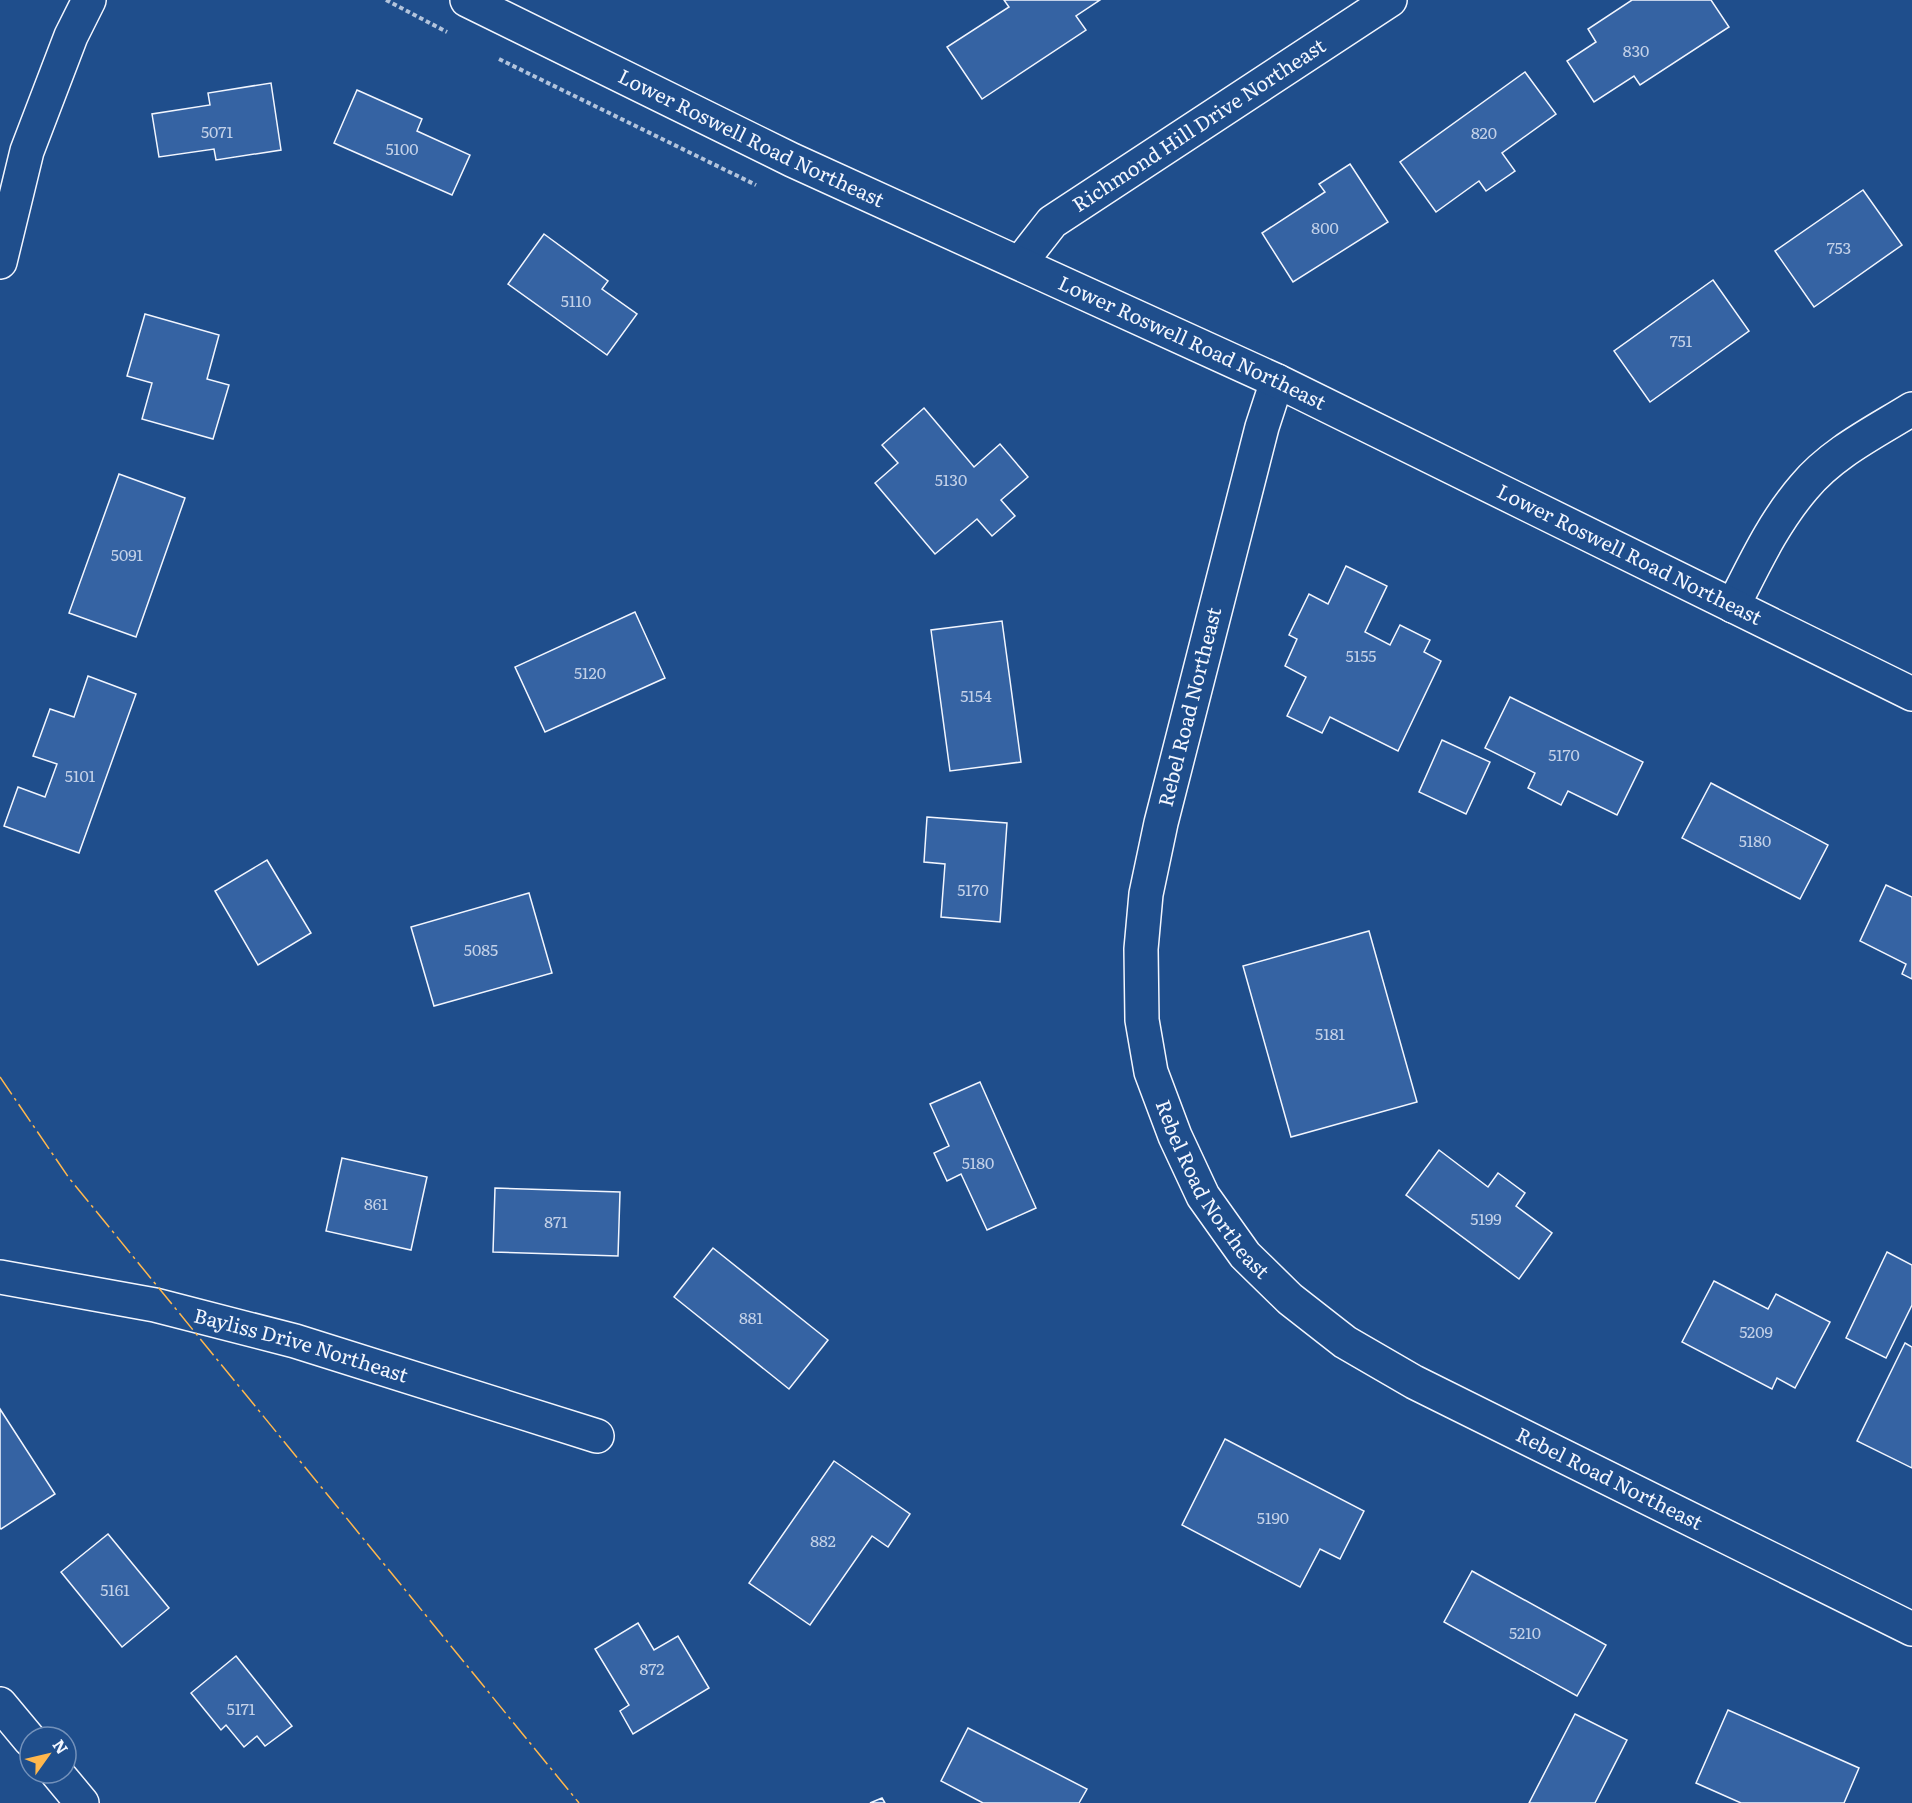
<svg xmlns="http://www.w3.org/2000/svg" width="1912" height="1803" font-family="Literata,serif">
<rect width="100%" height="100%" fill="#1f4e8c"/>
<g fill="#3563a3" stroke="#f2f6ff" stroke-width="1.5">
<path d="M1004,0H1100L1076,16L1086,30L982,99L947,47L1009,7Z"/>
<path d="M1632,0H1711L1729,27L1640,85L1634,76L1594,102L1567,61L1596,42L1588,29Z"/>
<path d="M1525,72L1556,114L1502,153L1515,171L1486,191L1479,181L1436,212L1400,162Z"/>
<path d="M271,83L281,150L216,160L214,149L159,157L152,114L210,105L208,93Z"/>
<path d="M357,90L422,119L417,131L470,155L452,195L334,143Z"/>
<path d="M1350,164L1388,222L1293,282L1262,233L1325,192L1319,184Z"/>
<path d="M1863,190L1902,245L1814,307L1775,251Z"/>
<path d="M544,234L608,281L602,289L637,314L607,355L508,284Z"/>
<path d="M1713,280L1749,331L1650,402L1614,351Z"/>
<path d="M145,314L219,335L207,379L229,385L213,439L142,419L152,383L127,376Z"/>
<path d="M924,408L974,467L1000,444L1028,477L1001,500L1015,516L992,536L977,519L935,554L875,483L898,463L882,445Z"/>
<path d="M119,474L185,498L136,637L69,613Z"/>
<path d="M1346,566L1387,586L1365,632L1390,645L1400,625L1430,640L1424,652L1441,661L1398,751L1330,717L1322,733L1287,716L1306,677L1285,666L1297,639L1289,635L1309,594L1328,604Z"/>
<path d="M635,612L665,678L545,732L515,667Z"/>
<path d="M1002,621L1021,762L950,771L931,630Z"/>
<path d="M88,676L136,694L79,853L4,826L18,787L45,797L57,764L33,756L50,709L74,717Z"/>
<path d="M1510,697L1643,762L1617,815L1568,791L1561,805L1528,788L1535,773L1485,748Z"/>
<path d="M1442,740L1490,762L1466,814L1419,792Z"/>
<path d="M1711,783L1828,845L1800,899L1682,838Z"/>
<path d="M927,817L1007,823L1000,922L941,917L945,864L924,862Z"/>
<path d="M267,860L311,933L258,965L215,891Z"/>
<path d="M1886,885L1912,897V979L1902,974L1906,964L1860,941Z"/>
<path d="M529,893L552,973L434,1006L411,927Z"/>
<path d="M1369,931L1417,1102L1291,1137L1243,966Z"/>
<path d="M980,1082L1036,1208L987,1230L961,1174L947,1181L934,1153L949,1146L930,1104Z"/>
<path d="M1439,1150L1488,1187L1498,1173L1525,1193L1516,1206L1552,1233L1519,1279L1406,1195Z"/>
<path d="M342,1158L427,1177L411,1250L326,1231Z"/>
<path d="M495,1188L620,1192L618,1256L493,1252Z"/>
<path d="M713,1248L828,1340L789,1389L674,1297Z"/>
<path d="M1887,1252L1912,1265V1305L1886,1358L1846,1338Z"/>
<path d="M1714,1281L1768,1309L1776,1294L1830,1322L1795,1388L1777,1378L1772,1389L1682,1342Z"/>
<path d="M1905,1343L1912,1347V1468L1857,1441Z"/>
<path d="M0,1409L55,1494L1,1529L0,1528Z"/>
<path d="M1225,1439L1364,1511L1340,1559L1320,1549L1300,1587L1182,1525Z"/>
<path d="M834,1461L910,1514L888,1547L872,1536L810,1625L749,1583Z"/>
<path d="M108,1534L169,1608L122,1647L61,1572Z"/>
<path d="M1472,1571L1606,1645L1577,1696L1444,1622Z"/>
<path d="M638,1623L654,1650L678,1636L709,1688L633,1734L620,1711L629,1705L595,1649Z"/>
<path d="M236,1656L292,1726L265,1746L257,1736L244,1747L226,1725L221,1730L191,1693Z"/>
<path d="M1728,1710L1859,1768L1844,1803H1741L1696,1783Z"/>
<path d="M1575,1714L1627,1740L1595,1803H1529Z"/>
<path d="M968,1728L1087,1789L1079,1803H983L941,1781Z"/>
<path d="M882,1798L885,1803H870Z"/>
</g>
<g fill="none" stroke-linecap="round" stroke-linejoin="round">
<defs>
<g id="street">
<path d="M0,262L27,151L71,36L89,0"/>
<path id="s1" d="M1020,263L1052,222L1390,0"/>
<path id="s2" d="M1277,381L1262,427L1161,823L1146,894L1141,949L1142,1020L1151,1072L1175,1136L1203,1196L1245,1255L1290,1299L1345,1342L1414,1382L1912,1629"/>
<path d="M1733,606C1754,565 1773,523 1804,487C1832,453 1875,432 1912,409"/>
<path id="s3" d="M0,1277L155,1305L295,1341L597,1436"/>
<path d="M0,1704L30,1740"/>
<path d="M57,1773L82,1803"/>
</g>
<g id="secondary">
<path id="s4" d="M467,0L792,160L1277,381L1912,694"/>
</g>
</defs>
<use href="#street" stroke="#f2f6ff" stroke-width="36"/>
<use href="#secondary" stroke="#f2f6ff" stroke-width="36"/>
<g stroke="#b3c4dc" stroke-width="4" stroke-dasharray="4.5 3" stroke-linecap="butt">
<path d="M386,0L447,32"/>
<path d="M499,59L756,185"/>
</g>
<use href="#street" stroke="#1f4e8c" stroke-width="33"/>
<use href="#secondary" stroke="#1f4e8c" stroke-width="33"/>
<path stroke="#ffb74d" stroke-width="1.5" stroke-dasharray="21 4.5 3 4.5" stroke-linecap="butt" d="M0,1077L69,1178L579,1803"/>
</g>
<g text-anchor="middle" stroke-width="4.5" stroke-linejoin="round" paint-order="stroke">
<g font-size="16" fill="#c3d1e8">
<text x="1636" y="57">830</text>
<text x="217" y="138">5071</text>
<text x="1484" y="139">820</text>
<text x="402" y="155">5100</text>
<text x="1325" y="234">800</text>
<text x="1839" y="254">753</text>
<text x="576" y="307">5110</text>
<text x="1681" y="347">751</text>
<text x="951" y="486">5130</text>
<text x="127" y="561">5091</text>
<text x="1361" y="662">5155</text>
<text x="590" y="679">5120</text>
<text x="976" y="702">5154</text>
<text x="1564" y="761">5170</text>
<text x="80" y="782">5101</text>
<text x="1755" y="847">5180</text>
<text x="973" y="896">5170</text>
<text x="481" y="956">5085</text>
<text x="1330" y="1040">5181</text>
<text x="978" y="1169">5180</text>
<text x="376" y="1210">861</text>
<text x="1486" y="1225">5199</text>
<text x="556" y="1228">871</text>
<text x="751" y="1324">881</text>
<text x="1756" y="1338">5209</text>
<text x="1273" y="1524">5190</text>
<text x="823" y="1547">882</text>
<text x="115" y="1596">5161</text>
<text x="1525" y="1639">5210</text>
<text x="652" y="1675">872</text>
<text x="241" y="1715">5171</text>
</g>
<g font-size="20" fill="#f2f6ff" stroke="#1f4e8c">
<text dy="7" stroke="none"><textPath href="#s1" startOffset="228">Richmond Hill Drive Northeast</textPath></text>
<text dy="7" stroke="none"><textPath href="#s4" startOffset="316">Lower Roswell Road Northeast</textPath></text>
<text dy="7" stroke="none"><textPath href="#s4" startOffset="802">Lower Roswell Road Northeast</textPath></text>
<text dy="7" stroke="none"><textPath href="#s4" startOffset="1288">Lower Roswell Road Northeast</textPath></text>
<text transform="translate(1190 707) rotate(-76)" y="7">Rebel Road Northeast</text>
<text dy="7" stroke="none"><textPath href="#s2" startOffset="842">Rebel Road Northeast</textPath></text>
<text dy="7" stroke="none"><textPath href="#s3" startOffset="309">Bayliss Drive Northeast</textPath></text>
<text dy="7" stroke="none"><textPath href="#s2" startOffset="1346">Rebel Road Northeast</textPath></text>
</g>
</g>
<g transform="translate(48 1755) rotate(56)"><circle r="28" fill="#1f4e8c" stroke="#7391ba" stroke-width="1.5"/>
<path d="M0-4.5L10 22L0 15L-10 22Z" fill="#ffb74d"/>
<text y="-9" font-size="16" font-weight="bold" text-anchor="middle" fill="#f2f6ff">N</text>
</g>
</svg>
